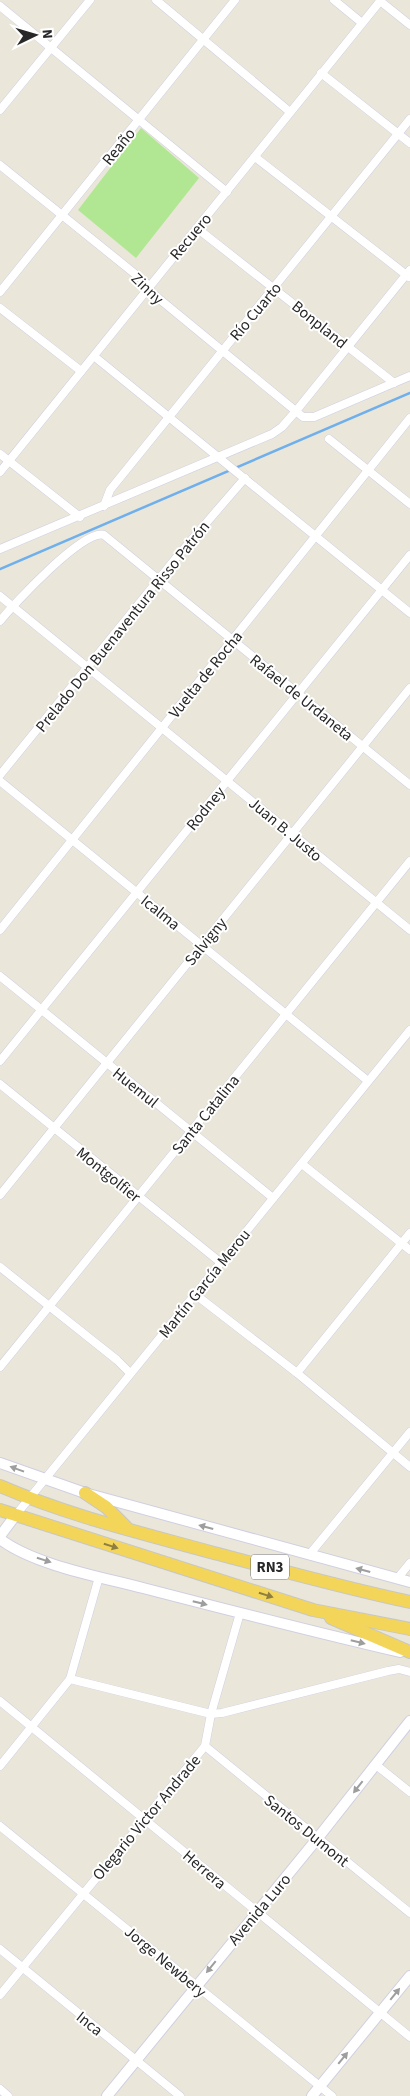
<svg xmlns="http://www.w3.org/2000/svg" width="410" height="2096" font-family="'Source Sans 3',sans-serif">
<rect width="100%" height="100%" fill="#eae7da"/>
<path fill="#b1e793" d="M141,128L199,178L136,258L78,210Z"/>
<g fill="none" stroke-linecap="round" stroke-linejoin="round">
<path stroke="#6fafeb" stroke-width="2.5" d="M0,569L410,393"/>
<defs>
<g id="minor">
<path d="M156,0L290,112"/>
<path d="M334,0L362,23"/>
<path d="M380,1L410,25"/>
<path d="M0,6L227,192"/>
<path d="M321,73L410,143"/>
<path d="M0,110L90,0"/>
<path d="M255,157L409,277"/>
<path d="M0,165L145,282L152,293L303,417H314L410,376"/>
<path d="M198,229L394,383"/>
<path d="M0,292L235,0"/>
<path d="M0,308L81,371"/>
<path d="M95,357L410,613"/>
<path d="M329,439L410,504"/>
<path d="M0,454L80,517"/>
<path d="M0,472L381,0"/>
<path d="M104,506L110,490L410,119"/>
<path d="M0,549L272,434L282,427L296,411L410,270"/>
<path d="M0,596L410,930"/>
<path d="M0,621C13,605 84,528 104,535L410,785"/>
<path d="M0,775L176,558L245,478"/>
<path d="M0,781L368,1081"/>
<path d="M0,930L410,418"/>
<path d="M0,976L273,1198"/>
<path d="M0,1061L410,555"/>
<path d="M0,1084L220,1262"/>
<path d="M302,1164L410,1250"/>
<path d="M0,1195L410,688"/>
<path d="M0,1267L117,1360L130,1373"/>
<path d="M196,1295L297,1373L410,1467"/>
<path d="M0,1367L410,861"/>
<path d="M297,1373L410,1233"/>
<path d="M15,1516L410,1030"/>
<path d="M309,1555L410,1432"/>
<path d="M397,1579L410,1563"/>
<path d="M70,1679L211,1714L222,1713L388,1671L399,1669L410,1672"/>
<path d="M0,1701L410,2037"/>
<path d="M205,1746L410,1913"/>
<path d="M376,1765L410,1792"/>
<path d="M0,1766L70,1679L99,1577"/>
<path d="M0,1826L332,2096"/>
<path d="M0,1949L180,2096"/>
<path d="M0,1995L205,1746L211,1714L240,1613"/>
<path d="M0,2089L8,2096"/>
</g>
<g id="tertiary">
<path d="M0,1463L85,1493L410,1582"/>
<path d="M0,1536L15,1516"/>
<path d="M0,1539C34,1565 101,1577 143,1588C228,1610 314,1632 400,1652"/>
<path d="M107,2096L317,1839L410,1721"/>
<path d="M312,2096L410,1976"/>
</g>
<g id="trunk">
<path d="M0,1486C69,1516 142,1533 214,1553C279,1570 344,1588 410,1602"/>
<path d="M85,1493L106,1507L126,1527"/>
<path d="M0,1510L313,1610L410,1629"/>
<path d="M331,1618L410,1652"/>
</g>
</defs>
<use href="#minor" stroke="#d0cfe1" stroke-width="9"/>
<use href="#tertiary" stroke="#d0cfe1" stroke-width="12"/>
<use href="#trunk" stroke="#c7c7c7" stroke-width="14"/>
<use href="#minor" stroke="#fff" stroke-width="8"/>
<use href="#tertiary" stroke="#fff" stroke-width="10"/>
<use href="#trunk" stroke="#f3d55a" stroke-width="12"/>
</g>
<defs><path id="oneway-solid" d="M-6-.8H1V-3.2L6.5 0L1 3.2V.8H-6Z" transform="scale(1.25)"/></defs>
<g fill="#9e9e9e">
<use href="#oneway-solid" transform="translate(17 1469) rotate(-160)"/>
<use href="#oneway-solid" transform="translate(206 1527) rotate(-165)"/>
<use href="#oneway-solid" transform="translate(44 1560) rotate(18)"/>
<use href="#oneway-solid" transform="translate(363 1570) rotate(-165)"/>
<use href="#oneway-solid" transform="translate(200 1603) rotate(14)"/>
<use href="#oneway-solid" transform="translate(358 1642) rotate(14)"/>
<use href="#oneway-solid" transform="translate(358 1787) rotate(128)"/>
<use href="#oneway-solid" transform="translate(211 1967) rotate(129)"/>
<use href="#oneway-solid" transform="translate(395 1994) rotate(-51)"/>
<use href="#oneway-solid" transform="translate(343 2058) rotate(-51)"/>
</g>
<g fill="#8e7e41">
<use href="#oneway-solid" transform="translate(111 1546) rotate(17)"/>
<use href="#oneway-solid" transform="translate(266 1595) rotate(18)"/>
</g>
<g text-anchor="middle" stroke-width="4" stroke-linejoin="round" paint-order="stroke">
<rect fill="#fff" stroke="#686868" stroke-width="1" x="251" y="1554.5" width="38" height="25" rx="4"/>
<g font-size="15" font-weight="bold" fill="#282828">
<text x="270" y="1572">RN3</text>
</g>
<g font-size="16" fill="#282828" stroke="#fff">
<text transform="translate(118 146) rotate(-51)" y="6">Reaño</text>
<text transform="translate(190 236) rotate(-50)" y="6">Recuero</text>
<text transform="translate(148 288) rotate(44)" y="6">Zinny</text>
<text transform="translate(255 311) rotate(-50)" y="6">Río Cuarto</text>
<text transform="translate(320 324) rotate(39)" y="6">Bonpland</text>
<text transform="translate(122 626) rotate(-51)" y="6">Prelado Don Buenaventura Risso Patrón</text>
<text transform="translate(205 674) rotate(-51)" y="6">Vuelta de Rocha</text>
<text transform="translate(302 697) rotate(39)" y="6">Rafael de Urdaneta</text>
<text transform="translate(205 808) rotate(-51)" y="6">Rodney</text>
<text transform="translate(286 829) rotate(40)" y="6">Juan B. Justo</text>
<text transform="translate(161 912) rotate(39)" y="6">Icalma</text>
<text transform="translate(205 941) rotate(-51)" y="6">Salvigny</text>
<text transform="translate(136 1087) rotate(39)" y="6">Huemul</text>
<text transform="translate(205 1114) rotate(-51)" y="6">Santa Catalina</text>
<text transform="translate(109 1174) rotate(39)" y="6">Montgolfier</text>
<text transform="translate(204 1283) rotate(-51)" y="6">Martín García Merou</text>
<text transform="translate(146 1817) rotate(-50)" y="6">Olegario Victor Andrade</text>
<text transform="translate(307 1830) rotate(39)" y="6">Santos Dumont</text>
<text transform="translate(205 1869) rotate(40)" y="6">Herrera</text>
<text transform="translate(259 1909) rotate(-50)" y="6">Avenida Luro</text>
<text transform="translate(166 1961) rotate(40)" y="6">Jorge Newbery</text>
<text transform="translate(90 2023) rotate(39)" y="6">Inca</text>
</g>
</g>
<g transform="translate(35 35) rotate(85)" stroke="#ffffff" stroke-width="4" paint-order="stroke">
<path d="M0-4L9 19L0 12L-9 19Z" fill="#282828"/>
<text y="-8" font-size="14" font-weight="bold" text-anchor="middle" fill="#282828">N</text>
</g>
</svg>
